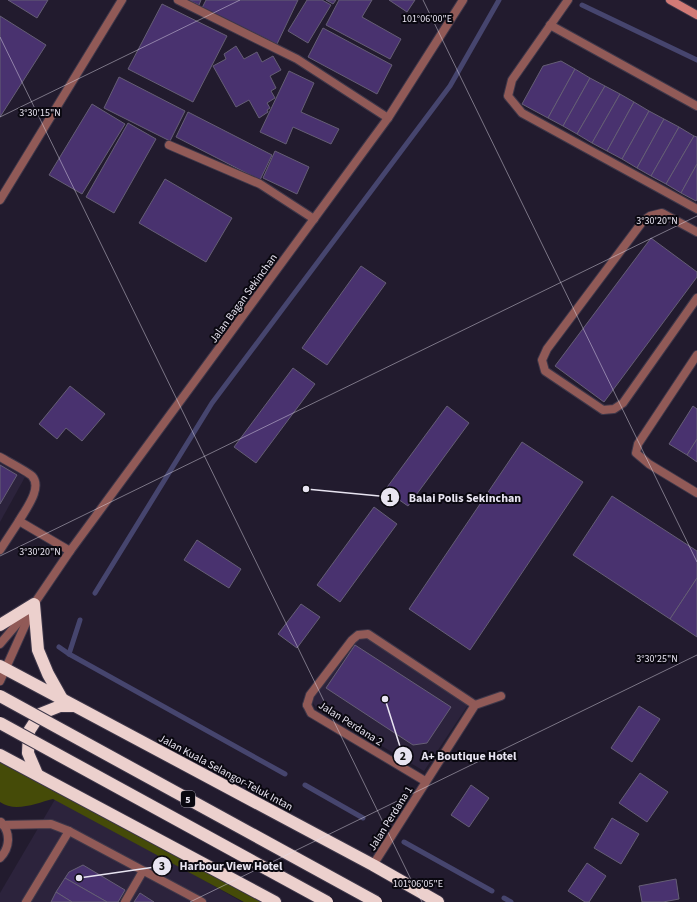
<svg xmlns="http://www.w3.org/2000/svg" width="697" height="902" font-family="'Source Sans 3',sans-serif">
<rect width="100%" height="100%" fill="#221b2e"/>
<g fill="#2c233c">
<path d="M0,463L25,477L0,522Z"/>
<path d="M368,638L468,705L424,771L316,707L313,703L314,697L354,643L359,639Z"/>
<path d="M57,796L242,902H0V893Z"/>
</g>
<path fill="#454b08" d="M0,761L261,902H244L53,799C37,803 15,813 0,802Z"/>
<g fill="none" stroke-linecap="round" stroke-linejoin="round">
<g stroke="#46456e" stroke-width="5">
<path d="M582,5L697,60"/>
<path d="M95,593L212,403L450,86L499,0"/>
<path d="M59,647L69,654L285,774"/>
<path d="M69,654L80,620"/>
<path d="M305,785L363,818"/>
<path d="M404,842L492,891"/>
<path d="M504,898L511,902"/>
</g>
</g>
<g fill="#49326f" stroke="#655e75">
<path d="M8,0H48L37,18Z"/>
<path d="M188,0H201L199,5Z"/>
<path d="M206,0H298L277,44L202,8Z"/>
<path d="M307,0H322L331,5L308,43L288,31Z"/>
<path d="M326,0H336L333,4Z"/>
<path d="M339,0H372L362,17L401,39L390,59L326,25Z"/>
<path d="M389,0H415L407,12Z"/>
<path d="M162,4L227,36L193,102L128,69Z"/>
<path d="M0,16L46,45L0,117Z"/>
<path d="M323,28L392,65L377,94L308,57Z"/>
<path d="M236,46L244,59L257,52L262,62L273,56L281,70L270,76L276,88L271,91L275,98L267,103L270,108L267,110L268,112L259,118L249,100L236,107L213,66L226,59L224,54Z"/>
<path d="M561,61L575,69L548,118L522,104L543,66Z"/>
<path d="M575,69L590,78L563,126L548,118Z"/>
<path d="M289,71L314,83L301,112L339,129L331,144L293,127L286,144L260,132Z"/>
<path d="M119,77L185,111L170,141L104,108Z"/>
<path d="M590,78L605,86L577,134L563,126Z"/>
<path d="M605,86L620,94L592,143L577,134Z"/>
<path d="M620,94L634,102L607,151L592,143Z"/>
<path d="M634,102L649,111L622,159L607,151Z"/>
<path d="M92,104L125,124L82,194L49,175Z"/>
<path d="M649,111L664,119L637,168L622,159Z"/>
<path d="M188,112L272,155L260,180L176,137Z"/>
<path d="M664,119L679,127L651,176L637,168Z"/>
<path d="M128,123L156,139L114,213L86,197Z"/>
<path d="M679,127L694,136L666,184L651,176Z"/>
<path d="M694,136L697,137V164L681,193L666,184Z"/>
<path d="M275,151L309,167L297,194L263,178Z"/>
<path d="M697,164V199L696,201L681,193Z"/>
<path d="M165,179L232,218L206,262L139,223Z"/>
<path d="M651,238L697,272V277L604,402L555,366Z"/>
<path d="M361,266L386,283L327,365L302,348Z"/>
<path d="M293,368L315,384L256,463L234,447Z"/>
<path d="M70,386L105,414L82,441L66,428L57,439L39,424Z"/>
<path d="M447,406L469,423L408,506L385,490Z"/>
<path d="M693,406L697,409V439L687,455L669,444Z"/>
<path d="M697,439V462L687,455Z"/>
<path d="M522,442L583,482L470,650L409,609Z"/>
<path d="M0,465L17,475L0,504Z"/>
<path d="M612,496L697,551V578L670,619L573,555Z"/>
<path d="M374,507L397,524L340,602L317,585Z"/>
<path d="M197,540L241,569L229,588L184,560Z"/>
<path d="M697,578V637L670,619Z"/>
<path d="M301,604L320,617L297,648L278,634Z"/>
<path d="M355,645L451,707L427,743L413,745L326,688Z"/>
<path d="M639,706L660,719L632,762L611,748Z"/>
<path d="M640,773L668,792L647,822L619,803Z"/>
<path d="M471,785L489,798L469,827L451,815Z"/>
<path d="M612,818L639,834L621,864L594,848Z"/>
<path d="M587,863L606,876L589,902H585L568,891Z"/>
<path d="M83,865L125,890L118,902H107L65,878L69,872Z"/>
<path d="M65,878L107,902H72L56,892Z"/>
<path d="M676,879L679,899L663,902H642L639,886Z"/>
<path d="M56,892L72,902H51Z"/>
<path d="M140,893L154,902H134Z"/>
</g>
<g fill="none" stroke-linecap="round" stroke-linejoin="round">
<defs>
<g id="lane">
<path d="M568,0L512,80L508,96L522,113L697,209"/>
<path d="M550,25L697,106"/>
<path d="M169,145L260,184L314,219"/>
<path d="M697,232L662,213L650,216L643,221L547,349L542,360L545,371L603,410L614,409L623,403L697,298"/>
<path d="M0,457C7,461 28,472 32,476C43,488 25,510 19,521L70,551"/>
<path d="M0,550L19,521"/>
<path d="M307,705L310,695L352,640L358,635L368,634L475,705"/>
<path d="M125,902L143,871"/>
</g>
<g id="street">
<path d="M178,0L297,59L388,118"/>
<path d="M0,200L122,0"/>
<path d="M697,355L638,444L636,453L649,464L697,493"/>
<path d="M0,644L34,604L70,551L388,118L463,0"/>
<path d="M0,681L31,612"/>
<path d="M307,705L311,713L425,781"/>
<path d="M3,825L51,824L69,831L202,902"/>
<path d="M0,858C10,848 11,833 1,822"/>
<path d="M373,865L475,705L501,696"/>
<path d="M26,902L69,831"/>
</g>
<path id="secondary" d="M670,0L697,15"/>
<g id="highway">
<path d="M0,625L34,604L38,650L48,674L62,699"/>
<path d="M0,666L373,865L438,902"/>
<path d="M0,755L275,902"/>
<path d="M37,774L28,753L29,731L40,714L60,706H74"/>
</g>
</defs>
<use href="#lane" stroke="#3e3749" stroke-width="10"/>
<use href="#street" stroke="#3e3749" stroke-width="10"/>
<use href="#secondary" stroke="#3e3749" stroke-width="10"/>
<use href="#highway" stroke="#3e3749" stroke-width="14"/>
<use href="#lane" stroke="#915a57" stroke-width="8"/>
<use href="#street" stroke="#915a57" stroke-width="8"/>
<use href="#secondary" stroke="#d27a76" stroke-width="8"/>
<use href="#highway" stroke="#ecd0cd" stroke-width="12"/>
<defs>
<g id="highway-bridge">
<path d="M0,696L376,902"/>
<path d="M0,723L327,902"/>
</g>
</defs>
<use href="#highway-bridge" stroke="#3e3749" stroke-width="14" stroke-linecap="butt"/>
<use href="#highway-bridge" stroke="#ecd0cd" stroke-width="12"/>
</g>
<path fill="none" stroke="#e8e4f1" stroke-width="1" stroke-opacity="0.45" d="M423,0L697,562M0,37L422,902M0,117L240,0M0,556L697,216M190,902L697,655"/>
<g text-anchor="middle" stroke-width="4" stroke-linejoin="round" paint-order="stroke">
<rect fill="#0a0810" stroke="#a5a2ae" stroke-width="1" x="181" y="791" width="14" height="16" rx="3"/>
<g font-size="10" font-weight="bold" fill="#e8e4f1">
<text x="188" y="803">5</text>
</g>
<g font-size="11" fill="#e8e4f1" stroke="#0a0810">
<text transform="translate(243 298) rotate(-54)" y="4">Jalan Bagan Sekinchan</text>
<text transform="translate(351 723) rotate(32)" y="4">Jalan Perdana 2</text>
<text transform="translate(226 772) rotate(28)" y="4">Jalan Kuala Selangor-Teluk Intan</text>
<text transform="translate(390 818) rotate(-58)" y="4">Jalan Perdana 1</text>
</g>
</g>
<g font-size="10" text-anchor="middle" fill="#e8e4f1" stroke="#0a0810" stroke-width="4" stroke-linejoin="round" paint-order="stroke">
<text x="427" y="22">101°06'00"E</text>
<text x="40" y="116">3°30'15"N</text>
<text x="657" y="224">3°30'20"N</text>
<text x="40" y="555">3°30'20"N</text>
<text x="657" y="662">3°30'25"N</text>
<text x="418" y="887">101°06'05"E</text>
</g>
<path fill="none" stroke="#e8e4f1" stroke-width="1.5" d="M306 489L390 497M385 699L403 756M79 878L162 866"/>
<g fill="#e8e4f1" stroke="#0a0810" stroke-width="1.5">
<circle cx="306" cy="489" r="4"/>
<circle cx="385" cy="699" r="4"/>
<circle cx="79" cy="878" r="4"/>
<circle cx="390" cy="497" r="10"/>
<circle cx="403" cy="756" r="10"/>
<circle cx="162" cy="866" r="10"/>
</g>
<g font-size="12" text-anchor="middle" font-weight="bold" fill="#111">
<text x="390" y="502">1</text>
<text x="403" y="760">2</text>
<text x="162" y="870">3</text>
</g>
<g font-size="12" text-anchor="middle" font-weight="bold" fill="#e8e4f1" stroke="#0a0810" stroke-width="4" stroke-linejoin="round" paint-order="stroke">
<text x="465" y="502">Balai Polis Sekinchan</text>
<text x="469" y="760">A+ Boutique Hotel</text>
<text x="231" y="870">Harbour View Hotel</text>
</g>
</svg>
